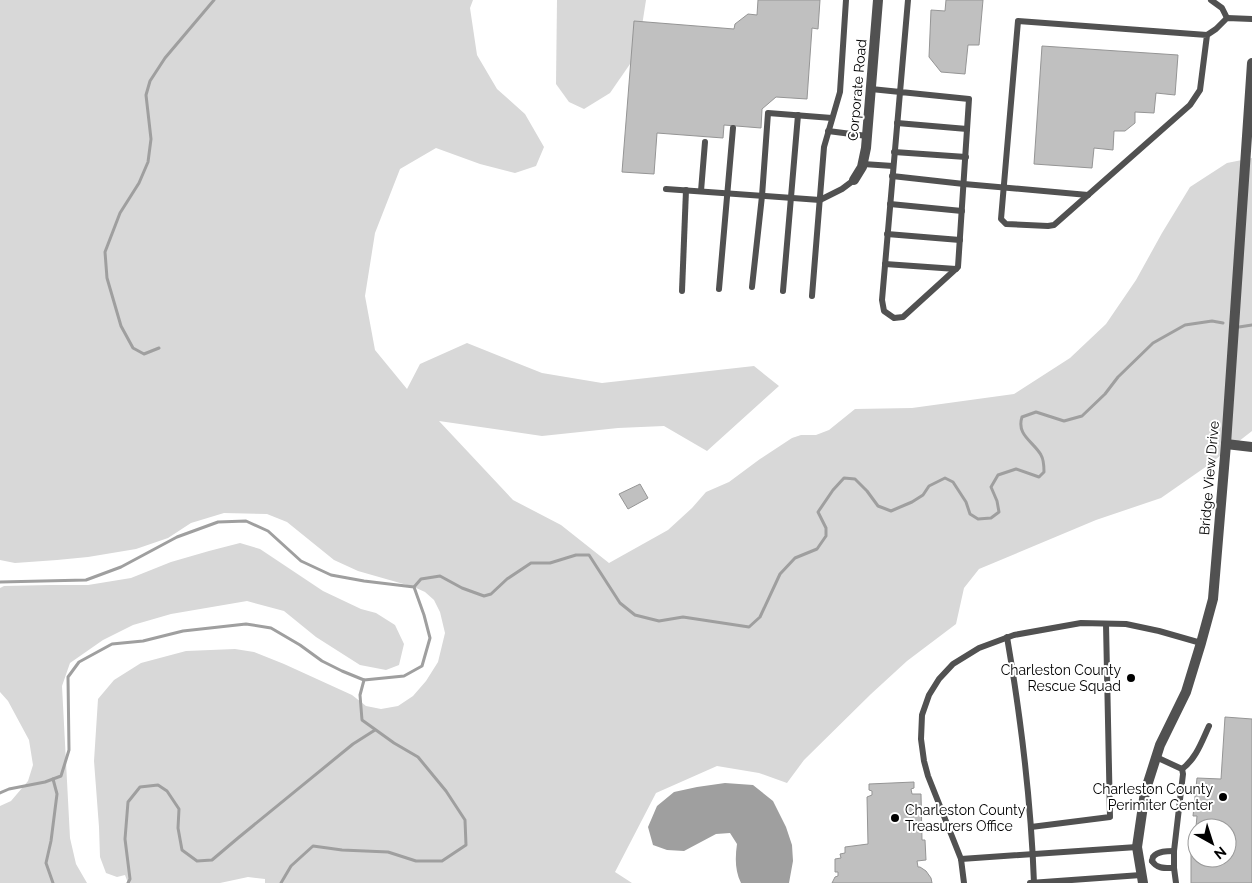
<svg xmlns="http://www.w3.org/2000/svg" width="1252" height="883" font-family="Raleway,sans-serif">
<rect width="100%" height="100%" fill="#fff"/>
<g fill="#d8d8d8">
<path d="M0,0H473L470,8L477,55L497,89L525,114L544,147L536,166L515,173L480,164L436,148L400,169L375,233L365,296L375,350L407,389L420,364L467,343L542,373L602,383L754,366L779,386L707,451L664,426L618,428L542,436L439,421L513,500L561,525L609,563L668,530L692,508L706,492L729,482L760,459L792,438L801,435H816L829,430L855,409L912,408L1014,394L1070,358L1106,324L1136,280L1162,233L1190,187L1227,163L1252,158V431L1207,466L1161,498L1096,520L979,569L964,588L956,624L907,661L871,694L804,760L787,783L759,773L717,766L656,793L615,872L632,883H265V879L248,877L220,883H128L125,875L117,877L106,873L100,857L99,827L94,761L98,699L114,680L141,663L186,651L235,649L254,652L284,664L352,695L366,706L381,709L398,706L413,696L426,681L438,662L445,633L440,612L434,600L425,592L414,587L358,571L334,560L287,522L267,514L224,513L191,523L168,538L136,549L88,557L57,560L15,563L0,560Z"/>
<path d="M557,0H646L639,45L630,64L610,93L584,109L569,102L556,84Z"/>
<path d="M240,543L260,549L323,591L361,609L376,613L395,625L404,644L399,665L386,670L360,665L316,637L284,611L247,601L171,614L133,625L103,640L70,663L62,686L70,838L76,864L87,883H0V806L11,801L28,781L33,765L29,740L8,701L0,692V588L4,586L50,585H88L131,578L171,562L209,551Z"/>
</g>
<path fill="#9f9f9f" d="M725,783L753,785L773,801L786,827L792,845L793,861L789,883H741C735,871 735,858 737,844L730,833L716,834L684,851L667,850L653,845L648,827L657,806L674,792L697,787Z"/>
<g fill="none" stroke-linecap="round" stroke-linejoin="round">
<g stroke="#9f9f9f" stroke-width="3">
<path d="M1235,326L1239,327L1252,325"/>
<path d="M159,348L144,354L133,348L121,326L107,278L105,252L120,213L139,183L148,162L151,139L146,95L150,81L165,58L214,0"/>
<path d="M0,582L86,580L121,567L177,537L218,522L246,521L268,531L301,561L331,575L364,581L414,587L424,615L430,638L422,666L404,676L364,680L360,695L362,720L394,743L418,757L446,791L465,820L466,845L442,861H416L388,852L342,850L313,846L291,866L281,883"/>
<path d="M414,587L421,579L440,576L462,588L484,596L491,594L507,579L531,563H550L576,555H589L620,603L635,615L659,621L683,617L749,627L760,617L780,574L795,558L817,549L826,536V528L818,512L833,490L844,478L855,479L867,491L878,506L891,511L912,502L923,495L929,486L945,478L953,482L966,502L970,514L978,519L991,518L999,512L997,501L991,487L998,475L1016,469L1039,477L1044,472C1044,467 1044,460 1041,455C1034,442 1016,435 1022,417L1036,412L1064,421L1082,416L1105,394L1118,377L1153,343L1185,325L1212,321L1223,323"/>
<path d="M0,793L9,789L45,782L61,776L69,750L68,677L79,662L112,644L143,641L183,631L246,624L271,628L300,645L322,661L342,671L364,680"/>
<path d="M53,883L46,863L51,841L57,794L53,779"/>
<path d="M128,883L130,879L125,839L128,802L140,787L158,785L167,791L179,809L178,828L182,850L197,861L212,860L238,838L353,744L375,730"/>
</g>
</g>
<g fill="#c0c0c0" stroke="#959595" fill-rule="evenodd">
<path d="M758,0H820L818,29L812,28L807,99L776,97L762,109L761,128L724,125L723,138L657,133L654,174L622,172L634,21L734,29L735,24L748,14L757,15Z"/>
<path d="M946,0H983L979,45H968L965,74L941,72L929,57L931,10L945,11Z"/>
<path d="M1042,46L1178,55L1175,95L1156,93L1154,113L1135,112V123L1125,131H1114L1113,150L1094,148L1092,168L1034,164Z"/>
<path d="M640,484L648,498L628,509L619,494Z"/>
<path d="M1225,717L1252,719V883H1191V839L1195,838L1197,816H1193L1197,778L1221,779ZM1197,828H1227V858H1197Z"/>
<path d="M914,782V788L911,789L912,794H921L922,840H925L926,860L917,861L918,867H920L926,871L931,878L932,883H832L835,877L838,876V872H835V859L841,858L840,854L845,853V847L868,844L867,797L872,795V791L869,790V784Z"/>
</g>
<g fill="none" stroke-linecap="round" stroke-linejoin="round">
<g stroke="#515151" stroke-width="6">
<path d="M1211,0L1222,8L1227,18"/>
<path d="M1207,35L1200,90L1190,105L1054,225L1048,226L1006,224L1001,219L1018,21L1207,35L1216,29L1227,18L1252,19"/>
<path d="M871,89L969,99L958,267L903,317L894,318L884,311L882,300L908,0"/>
<path d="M897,123L967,129"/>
<path d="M828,131L867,136"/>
<path d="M894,152L966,157"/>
<path d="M863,164L893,166"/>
<path d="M892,176L964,184L1088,195"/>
<path d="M666,189L820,200L842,189L854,180"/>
<path d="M701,191L705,142"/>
<path d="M890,204L962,211"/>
<path d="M887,234L960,240"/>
<path d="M885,264L956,269"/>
<path d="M752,287L762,196L768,113L832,118"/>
<path d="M719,289L733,128"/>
<path d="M682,291L686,190"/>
<path d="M783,291L798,115"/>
<path d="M812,296L824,147L840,92L846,0"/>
<path d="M1007,637C1021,719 1031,800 1034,883"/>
<path d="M1156,757L1182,769L1183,774L1174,851V868L1176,883"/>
<path d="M1182,769C1196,759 1202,741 1209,726"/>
<path d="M1031,827L1110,817L1106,624"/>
<path d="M961,859L1137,847"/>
<path d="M1152,861L1153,857C1158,851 1167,851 1174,851"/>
<path d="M1152,861C1157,869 1165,868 1174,868"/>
<path d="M964,883L961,859L928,776L924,761L921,739L922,715L929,695L939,679L953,664L979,648L1014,635L1081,623L1126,624L1159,631L1201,643"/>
<path d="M1030,883L1141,875"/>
</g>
<g stroke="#515151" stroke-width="10">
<path d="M854,180L862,167L866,148L878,0"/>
<path d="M1226,444L1252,447"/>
<path d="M1143,883L1137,847L1145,792L1160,745L1186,692L1201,643L1213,599L1226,444L1252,63"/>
</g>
</g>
<g fill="#000" stroke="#fff" stroke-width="2">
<circle cx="1131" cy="678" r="5"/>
<circle cx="1223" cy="797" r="5"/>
<circle cx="895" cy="818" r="5"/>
</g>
<g text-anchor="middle" stroke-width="4" stroke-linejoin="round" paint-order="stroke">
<g font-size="14" fill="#000" stroke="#fff">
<text transform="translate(857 90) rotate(-85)" y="5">Corporate Road</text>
<text transform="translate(1209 478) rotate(-85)" y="5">Bridge View Drive</text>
</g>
<g font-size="14" fill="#000" stroke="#fff" text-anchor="end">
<text x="1121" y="675">Charleston County<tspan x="1121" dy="16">Rescue Squad</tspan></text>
<text x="1213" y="794">Charleston County<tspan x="1213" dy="16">Perimiter Center</tspan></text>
<text x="905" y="815" text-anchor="start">Charleston County<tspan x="905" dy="16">Treasurers Office</tspan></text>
</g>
</g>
<g transform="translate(1212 843) rotate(141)"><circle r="24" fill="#ffffff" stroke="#999999"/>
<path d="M0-4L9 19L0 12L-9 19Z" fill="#000000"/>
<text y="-8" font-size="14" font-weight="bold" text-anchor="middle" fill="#000000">N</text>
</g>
</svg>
